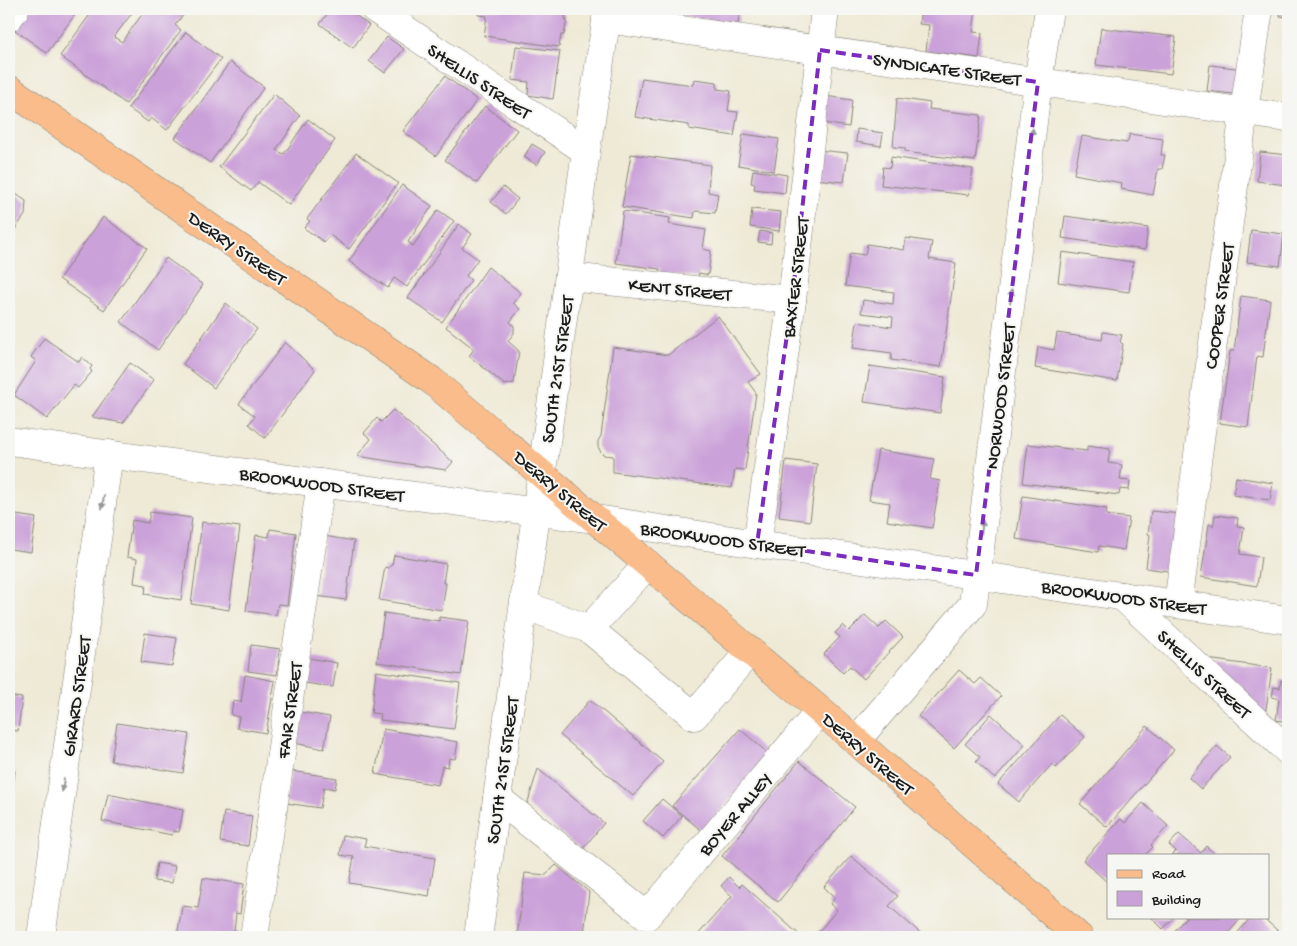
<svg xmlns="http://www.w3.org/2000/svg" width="1297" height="946" font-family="'Gochi Hand',sans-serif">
<rect width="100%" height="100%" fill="#f6f6f2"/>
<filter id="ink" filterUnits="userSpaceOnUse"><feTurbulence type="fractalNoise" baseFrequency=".02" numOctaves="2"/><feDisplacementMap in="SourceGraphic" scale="10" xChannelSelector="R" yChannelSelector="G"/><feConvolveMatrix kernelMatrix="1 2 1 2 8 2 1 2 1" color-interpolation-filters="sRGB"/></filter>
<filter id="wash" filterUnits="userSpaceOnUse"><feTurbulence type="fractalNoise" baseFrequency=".0096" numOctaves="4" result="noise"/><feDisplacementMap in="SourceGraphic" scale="20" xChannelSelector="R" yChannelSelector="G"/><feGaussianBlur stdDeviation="1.12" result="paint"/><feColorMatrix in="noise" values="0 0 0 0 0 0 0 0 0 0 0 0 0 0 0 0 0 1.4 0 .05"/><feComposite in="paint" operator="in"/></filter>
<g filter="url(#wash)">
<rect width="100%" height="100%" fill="#efead6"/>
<g id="blocks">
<g fill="#cba1d9">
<path d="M26,9H79L47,53L12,28Z"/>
<path d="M94,9H135L114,37L122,42L146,9H153L163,16L168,9H188L175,25L181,30L126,104L60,56Z"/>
<path d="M331,9H347L369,25L353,48L320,24Z"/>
<path d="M479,9H566L565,19H567L564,35H561L559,47L484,36L487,16L478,15Z"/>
<path d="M656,9H740L738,24L656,13Z"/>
<path d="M921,9H976L973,32L982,33L979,58L926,51L929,25L919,24Z"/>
<path d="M1281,9H1288V17L1280,16Z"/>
<path d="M1101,28L1176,37L1171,74L1096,65Z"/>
<path d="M186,32L221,59L167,130L151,118L148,122L128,108Z"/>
<path d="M387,37L404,49L385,73L369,61Z"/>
<path d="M516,46L560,51L553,99L528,95L529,82L512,80Z"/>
<path d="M230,62L264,87L210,163L175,138Z"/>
<path d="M1210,65L1245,69L1242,95L1207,91Z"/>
<path d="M445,76L477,100L436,156L403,131Z"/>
<path d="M642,78L693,85L694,79L717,82V89L731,91L728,111L738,112L734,136L689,129V125L635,117Z"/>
<path d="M274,94L300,116L276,150L284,154L308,119L335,140L289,205L258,182L251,191L219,167Z"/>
<path d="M825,96L852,100L849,127L822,123Z"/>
<path d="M897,98L930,103L929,109L981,115L975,161L912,153L905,151V148L893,147Z"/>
<path d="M485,106L517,130L477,183L445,160Z"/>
<path d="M857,129L883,133L881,146L856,142Z"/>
<path d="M743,134L779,139L774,171L738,165Z"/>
<path d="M1130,134L1163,139L1161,155H1165L1162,169H1158L1153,195L1121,189L1122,183L1074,174L1082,136L1127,143Z"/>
<path d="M532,144L545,152L537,165L524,157Z"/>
<path d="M817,150L848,153L844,182L813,179Z"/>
<path d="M1260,152L1288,155L1285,185L1257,181Z"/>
<path d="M356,153L398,183L349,249L330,235L324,242L304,228L310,221L307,219Z"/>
<path d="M631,154L710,165L708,192L718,194L715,213L695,211L694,218L622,207Z"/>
<path d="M891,157L973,169L969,195L881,185L883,167L890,168Z"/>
<path d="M753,170L787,175L785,193L754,189L755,184L751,183Z"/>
<path d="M402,185L432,206L408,242L413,246L438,210L454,221L407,287L394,278L388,288L349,261Z"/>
<path d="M503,187L518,199L506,214L491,202Z"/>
<path d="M9,189L26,201L25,215L11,235L9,234Z"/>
<path d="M752,209L781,212L779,231L750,227Z"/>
<path d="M623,211L670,218L669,224L706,230L703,249L711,251L708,275L699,273L698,278L659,272L660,269L616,263Z"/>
<path d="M1065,216L1148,228L1145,250L1062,238Z"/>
<path d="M103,217L147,248L104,310L59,279Z"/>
<path d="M459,224L472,234L462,248L478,259L466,276L471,280L442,322L408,298Z"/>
<path d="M1251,230L1284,234L1280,266L1247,262Z"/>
<path d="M760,231L772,233L771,244L758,242Z"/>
<path d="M906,238L932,242L929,259L956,263L941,367L891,360L892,353L853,348L857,322L892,327L893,317L861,313L863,300L893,304L894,292L845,286L850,253L865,255L867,244L904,250Z"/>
<path d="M1062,252L1133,262L1129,292L1058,282Z"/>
<path d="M166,258L203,285L158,350L121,322Z"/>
<path d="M488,267L521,293L513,303L520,309L510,322L514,326V333L508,341L519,351L514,383L505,385L469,356L474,349L446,327Z"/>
<path d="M1241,296L1270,300L1263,357L1257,356L1248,427L1220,423L1230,351H1234Z"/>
<path d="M226,303L257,329L214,388L183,364Z"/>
<path d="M718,316L761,374L748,382L756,393L745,470L735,469L732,488L613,472V456L604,455L601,452L598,447V441L601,436L613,347L668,355Z"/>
<path d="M1103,332L1122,335L1120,342L1123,344L1117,381L1035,368L1038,347L1054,350L1057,333L1102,340Z"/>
<path d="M44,338L79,362L82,357L92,366L90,369L92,372L91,373L78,388L74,385L47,419L14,395L36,361L31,357Z"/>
<path d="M285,342L315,370L265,438L249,424L255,416L239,404Z"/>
<path d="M130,363L154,380L123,423L92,417Z"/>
<path d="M870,366L945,377L940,413L864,402Z"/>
<path d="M393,410L453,462L446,470L357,456L371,439L364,433L377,418L381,422Z"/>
<path d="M1028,444L1087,451V446L1110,449L1108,463L1122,465L1120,480L1130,481L1129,490L1120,489L1119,495L1023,483Z"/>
<path d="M878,450L934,459L930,479L940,481L932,528L887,521L890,503L869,500Z"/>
<path d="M786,460L817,464L810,521L779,517Z"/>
<path d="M1236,477L1273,483L1270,500L1233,495Z"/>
<path d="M1023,496L1107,509L1106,515L1129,518L1124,550L1099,546L1098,552L1016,539Z"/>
<path d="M1151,511L1181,514L1174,572L1146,568L1150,535L1148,534Z"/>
<path d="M150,512L192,518L181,600L145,594L146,585L134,583L137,559L127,557L132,520L148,523Z"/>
<path d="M10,514L36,518L31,552L9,549Z"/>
<path d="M1215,515L1238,518L1237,526L1244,527L1240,554L1261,557L1257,586L1201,577L1209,524L1213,526Z"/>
<path d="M202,522L240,527L229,610L191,604Z"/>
<path d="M270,529L296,533L287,605L278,604L276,615L246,611L256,535L269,537Z"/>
<path d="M324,536L354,541L346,600L316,596Z"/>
<path d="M394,555L446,564L443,583H446L442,610L379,600L385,567L389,568L391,565H392Z"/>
<path d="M384,613L439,621V617L469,621L461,675L377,662Z"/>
<path d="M865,615L879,628L886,621L903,637L864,679L850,666L843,673L824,654L840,637L835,633L843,625L849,631Z"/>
<path d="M145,633L177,638L172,666L141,662Z"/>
<path d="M251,645L280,649L277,675L248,671Z"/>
<path d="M309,658L337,663L333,687L305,683Z"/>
<path d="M1207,659L1272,668L1264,723Z"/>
<path d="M959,670L975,684L981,678L1001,696L954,748L918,716Z"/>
<path d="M376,671L460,683L454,729L380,720L381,714L371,713Z"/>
<path d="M245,675L275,681L266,733L237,728L239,717L231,715L233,701L241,702Z"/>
<path d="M1281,680L1288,681V722L1276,720L1279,699L1272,697L1274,687L1280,688Z"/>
<path d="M9,696L22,698L18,731L9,730Z"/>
<path d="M590,700L663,762L633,796L560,735Z"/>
<path d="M300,712L330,717L324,749L294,743Z"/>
<path d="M991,714L1025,745L995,779L976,762L980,757L965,744Z"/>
<path d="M1060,715L1085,737L1056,768L1052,764L1019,802L998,784Z"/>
<path d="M117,723L189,734L183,773L111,761Z"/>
<path d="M1147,726L1174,750L1107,827L1080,804Z"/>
<path d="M383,729L458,742L455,759L449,758L448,767L442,766L438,785L375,774Z"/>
<path d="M740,729L770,755L702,831L672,806Z"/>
<path d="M1217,746L1230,757L1201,789L1189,778Z"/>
<path d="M799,761L855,807L778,902L722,856Z"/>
<path d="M538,769L604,823L582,850L527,805Z"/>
<path d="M9,770L15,771L10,809H9Z"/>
<path d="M291,771L337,778L335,789L324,787L320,808L286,803Z"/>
<path d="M108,794L183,810L179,832L173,831L172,835L102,821Z"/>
<path d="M662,799L682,816L663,838L643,821Z"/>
<path d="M1143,803L1168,826L1151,845L1153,847L1145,855H1108V883L1083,860L1121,819L1125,823Z"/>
<path d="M224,812L252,816L248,846L220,842Z"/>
<path d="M1179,834L1201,853L1206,846L1216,855H1172L1176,851L1169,845Z"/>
<path d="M343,835L366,839L364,846L435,858L429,896L349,883L354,857L340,855Z"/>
<path d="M851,856L898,896L889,906L925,937H814L837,910L830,904L835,898L824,887Z"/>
<path d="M157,863L175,866L172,883L154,881Z"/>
<path d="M556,865L589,892L584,934L593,937H517L525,873L546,875Z"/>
<path d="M729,877L739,887L742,884L802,937H696L732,896L721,886Z"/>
<path d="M203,878L244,884L240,914L236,913L234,932H239L238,937H177L182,906L198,908Z"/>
<path d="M1151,917H1174L1163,929Z"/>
<path d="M1186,917H1242L1225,937H1178L1173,933Z"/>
<path d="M1251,917H1262L1284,936L1283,937H1234Z"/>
</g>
</g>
</g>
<g filter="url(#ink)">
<use href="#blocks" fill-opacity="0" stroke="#868379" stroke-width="1"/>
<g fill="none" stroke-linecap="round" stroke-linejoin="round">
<defs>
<g id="minor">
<path d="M375,9L586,151"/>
<path d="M9,17L15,9"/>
<path d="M606,19L1288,118"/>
<path d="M569,277L792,300"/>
<path d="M9,441L475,504L596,519L757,544L1288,620"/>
<path d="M757,544L792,300L825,9"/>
<path d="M648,564L589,629L694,716L750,651"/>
<path d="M1122,596L1288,751"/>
<path d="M1178,604L1244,111L1259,9"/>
<path d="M524,605L589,629"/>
<path d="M856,741L973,604L1038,82L1049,9"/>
<path d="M497,798L647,916L820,711"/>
<path d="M41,937L109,454"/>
<path d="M254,937L321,483"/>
<path d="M478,937L586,151L608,9"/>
</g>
<path id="major" d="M9,89L431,380L856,741L1079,937"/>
</defs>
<use href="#minor" stroke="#868379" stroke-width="29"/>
<use href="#major" stroke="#868379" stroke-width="29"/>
<use href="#minor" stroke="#fff" stroke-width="28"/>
<use href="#major" stroke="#f9bc8a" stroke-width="28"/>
</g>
<defs><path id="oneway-solid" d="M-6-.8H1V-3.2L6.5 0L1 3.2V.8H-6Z" transform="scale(1.25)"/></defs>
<g fill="#999">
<use href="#oneway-solid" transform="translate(1032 135) rotate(-83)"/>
<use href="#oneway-solid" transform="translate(1011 296) rotate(-83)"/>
<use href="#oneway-solid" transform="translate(103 502) rotate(98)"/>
<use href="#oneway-solid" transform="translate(982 527) rotate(-83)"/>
<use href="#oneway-solid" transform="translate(63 785) rotate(98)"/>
</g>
</g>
<path fill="none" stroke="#7b2cbf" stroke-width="4" stroke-dasharray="10 6" stroke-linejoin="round" d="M820,50L1038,82L976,575L757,544L792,300Z"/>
<g text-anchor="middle" stroke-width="4" stroke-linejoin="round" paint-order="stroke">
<g font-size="19" fill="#1c1c1c" stroke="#f6f6f2">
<text transform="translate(947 68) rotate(8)" y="7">SYNDICATE STREET</text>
<text transform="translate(480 80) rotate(34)" y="7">SHELLIS STREET</text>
<text transform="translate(238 247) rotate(35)" y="7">DERRY STREET</text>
<text transform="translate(794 277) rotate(-83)" y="7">BAXTER STREET</text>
<text transform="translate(680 288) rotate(6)" y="7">KENT STREET</text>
<text transform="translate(1218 306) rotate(-82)" y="7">COOPER STREET</text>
<text transform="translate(556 369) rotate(-82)" y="7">SOUTH 21ST STREET</text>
<text transform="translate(999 396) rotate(-83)" y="7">NORWOOD STREET</text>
<text transform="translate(322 483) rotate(8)" y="7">BROOKWOOD STREET</text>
<text transform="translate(561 490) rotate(40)" y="7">DERRY STREET</text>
<text transform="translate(723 538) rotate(8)" y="7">BROOKWOOD STREET</text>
<text transform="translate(1124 596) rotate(8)" y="7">BROOKWOOD STREET</text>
<text transform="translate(1205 673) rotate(43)" y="7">SHELLIS STREET</text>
<text transform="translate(75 696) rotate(-82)" y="7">GIRARD STREET</text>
<text transform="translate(288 710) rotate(-82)" y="7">FAIR STREET</text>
<text transform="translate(869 753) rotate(41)" y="7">DERRY STREET</text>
<text transform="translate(501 770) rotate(-82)" y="7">SOUTH 21ST STREET</text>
<text transform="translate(734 813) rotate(-50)" y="7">BOYER ALLEY</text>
</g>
</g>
<rect width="1297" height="946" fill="none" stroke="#f6f6f2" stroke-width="30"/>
<rect x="1107" y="854" width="162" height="65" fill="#f6f6f2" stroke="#9f9f9c"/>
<rect x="1117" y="870" width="25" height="8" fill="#f9bc8a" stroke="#9f9f9c"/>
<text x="1152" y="878" font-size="15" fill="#1c1c1c">Road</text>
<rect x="1117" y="891" width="25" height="15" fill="#cba1d9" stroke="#9f9f9c"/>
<text x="1152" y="904" font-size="15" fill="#1c1c1c">Building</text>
</svg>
